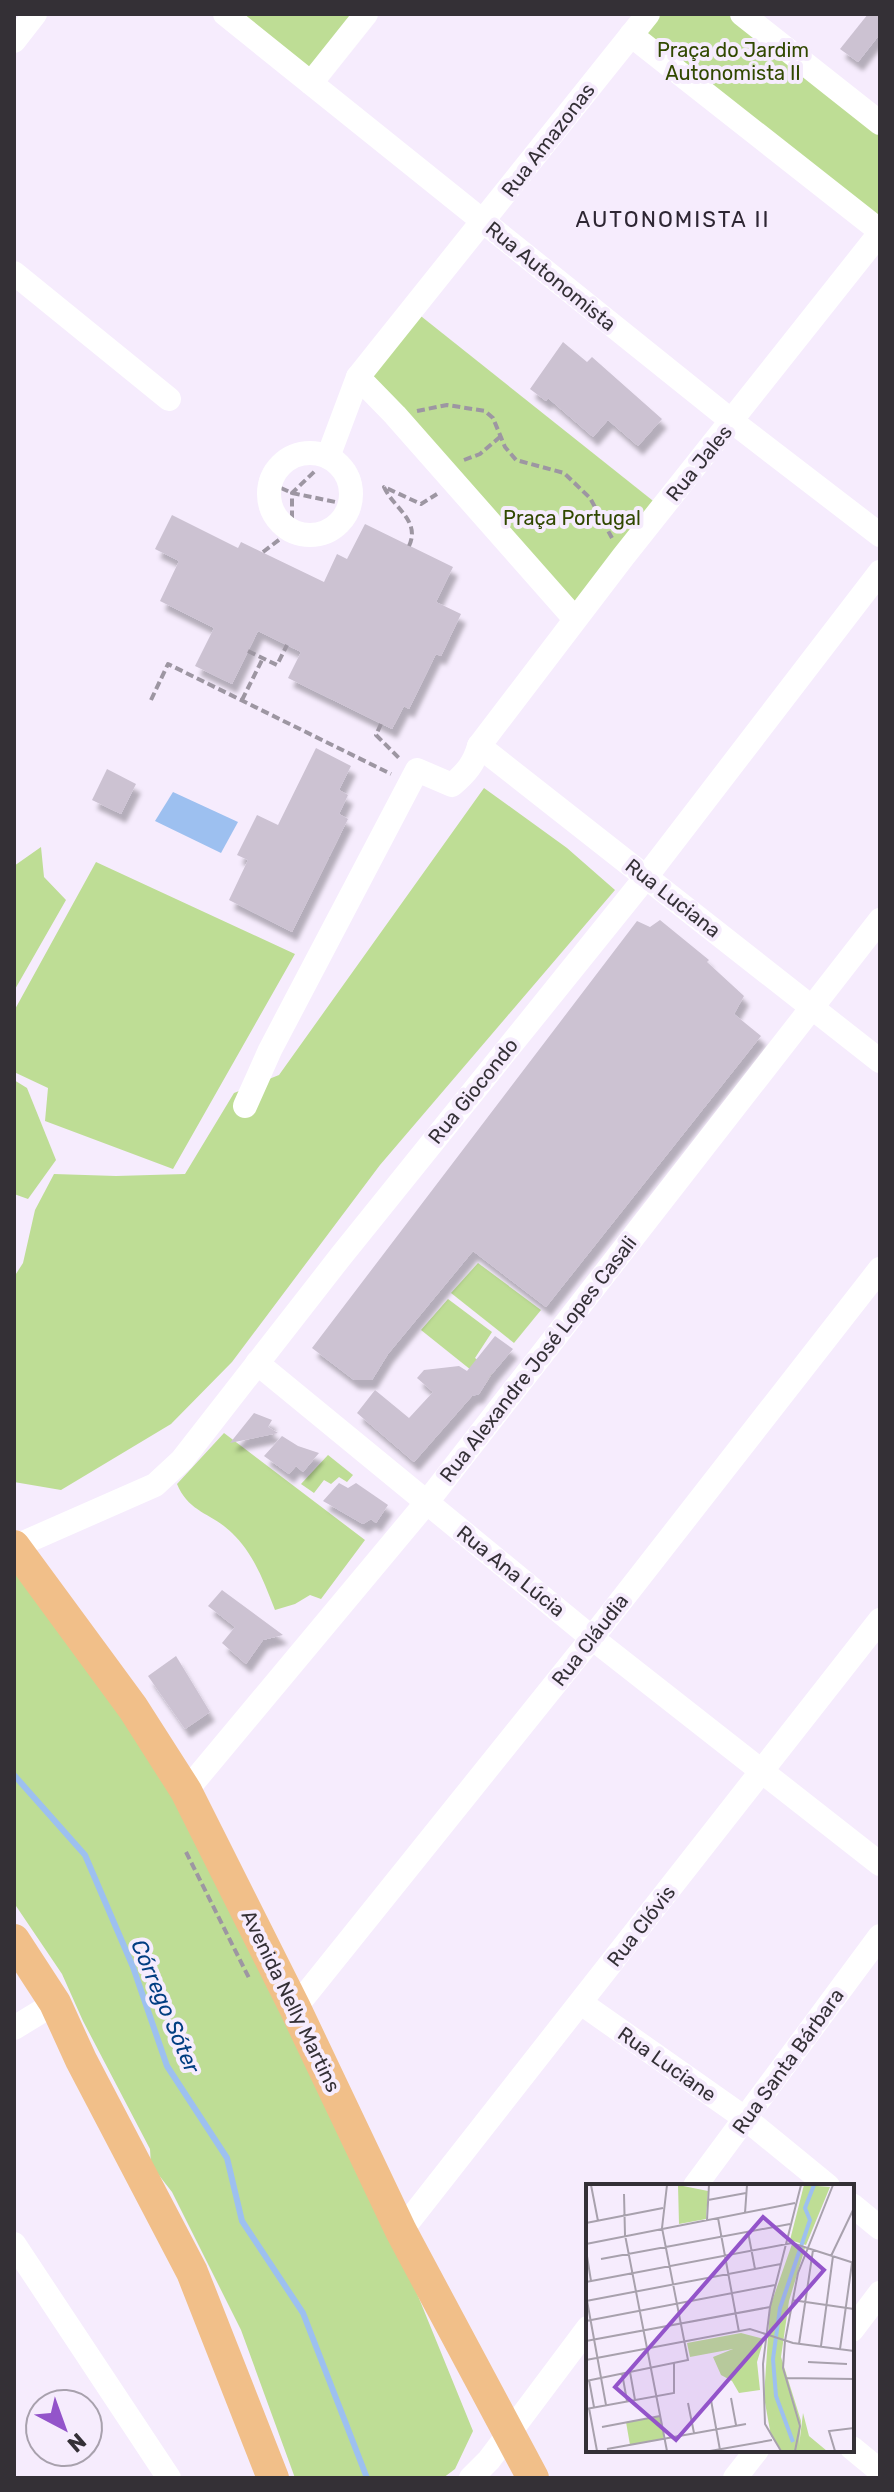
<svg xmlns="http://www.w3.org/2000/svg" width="894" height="2492" font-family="Rubik,sans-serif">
<defs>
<filter id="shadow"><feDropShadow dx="5" dy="9" stdDeviation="2" flood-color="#0004"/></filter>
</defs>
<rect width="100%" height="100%" fill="#f6ecfd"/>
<g fill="#bedd95">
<path d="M225,14H366L311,83Z"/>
<path d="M648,14H742L880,123V231L631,35Z"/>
<path d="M412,309L662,508L575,619L358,377Z"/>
<path d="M484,788L567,848L615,890L380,1165L232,1362L171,1424L61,1490L14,1482V1277L23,1263L35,1210L54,1174L116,1176L185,1174L234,1093L279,1075Z"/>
<path d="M41,847L44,877L66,900L14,991V866Z"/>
<path d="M96,862L295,954L173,1169L45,1121L48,1088L14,1072V1011Z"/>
<path d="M14,1080L27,1088L56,1160L28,1199L14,1194Z"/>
<path d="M478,1263L541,1310L514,1343L451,1293Z"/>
<path d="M448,1299L492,1332L475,1358L493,1372L486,1382L421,1330Z"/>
<path d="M224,1433L365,1540L321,1599L310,1595L295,1604L275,1610C264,1582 254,1554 232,1533C212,1513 189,1513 177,1484Z"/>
<path d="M328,1455L353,1475L347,1482L339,1477L331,1484L324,1480L314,1493L301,1484Z"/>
<path d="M14,1564L178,1793L394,2237L473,2431L455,2469L443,2478H295L241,2330L172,2192L151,2165L150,2149L83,2021L62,1974L14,1903Z"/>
</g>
<path fill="#9dc0f0" d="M173,792L238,822L221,853L155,821Z"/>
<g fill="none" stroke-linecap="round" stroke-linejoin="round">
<path stroke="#9dc0f0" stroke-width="6" d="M14,1775L85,1855L133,1967L167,2066L227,2158L242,2221L303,2313L367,2478"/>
</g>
<g fill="#ccc2d2" filter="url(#shadow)">
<path d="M868,14H880V34L858,62L840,49Z"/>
<path d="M563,342L587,362L592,357L662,419L638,446L608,420L593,437L548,398L546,401L530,389Z"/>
<path d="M172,515L238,548L241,542L324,582L337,554L347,559L365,524L453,567L436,602L461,614L441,656L436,654L409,709L404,706L392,729L288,678L301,652L258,631L232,684L195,666L214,628L160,601L179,561L155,549Z"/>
<path d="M316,748L351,766L339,790L348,795L339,814L348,819L292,932L229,900L248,860L237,855L257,815L278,825Z"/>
<path d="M107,769L136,784L121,814L92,800Z"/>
<path d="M660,920L709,960L707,962L744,996L734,1014L761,1036L546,1307L473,1251L388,1354L372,1380H354L312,1348L637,921L650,927Z"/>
<path d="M495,1336L513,1349L491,1375L479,1394L472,1396L414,1462L357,1413L375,1390L409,1418L433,1392L417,1378L424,1370L459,1366L467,1371Z"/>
<path d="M254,1413L272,1420L268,1427L278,1433L230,1443Z"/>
<path d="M282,1436L298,1446L319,1453L303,1472L296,1466L289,1474L264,1456Z"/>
<path d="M339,1483L348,1488L356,1483L388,1505L376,1523L371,1519L363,1524L323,1501Z"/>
<path d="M222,1590L283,1635L263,1640L246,1664L222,1643L235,1627L208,1606Z"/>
<path d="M176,1656L210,1712L185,1729L148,1676Z"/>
</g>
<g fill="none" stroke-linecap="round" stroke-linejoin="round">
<g stroke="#9d96a2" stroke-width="4" stroke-dasharray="8 4" stroke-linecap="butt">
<path d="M417,411L447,405L485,411L493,418L505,447L516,460L564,473L590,498L612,538"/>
<path d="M464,460L480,454L501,436"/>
<path d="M270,483L292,493L350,505"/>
<path d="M409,546C421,520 393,508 384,487L421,504L437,494"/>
<path d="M263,552L292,530V493L315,471"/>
<path d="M248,651L277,665L287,645"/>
<path d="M151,700L168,664L391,774"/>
<path d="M242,700L263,658"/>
<path d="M381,724L376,735L400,759"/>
<path d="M186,1852L250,1980"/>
</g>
<g stroke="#fff" stroke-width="24">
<path d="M225,14L733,422L880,535"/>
<path d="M742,14L880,123"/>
<path d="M631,35L880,231"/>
<path d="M14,41L35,14"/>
<path d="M311,83L366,14"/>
<path d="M880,233L623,557L479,746L880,1061"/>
<path d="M14,273L169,399"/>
<path d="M358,377L395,415L575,619"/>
<circle cx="310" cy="494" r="41"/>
<path d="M328,457L358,377L648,14"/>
<path d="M245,1106L270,1050L417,770L452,785C466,773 474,764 479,746"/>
<path d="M257,1363L592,1638L880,1864"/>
<path d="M14,1547L155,1485L182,1460L341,1256L646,877L880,572"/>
<path d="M186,1791L427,1502L880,920"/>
<path d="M581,2003L746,2119L828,2186"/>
<path d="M295,2008L592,1638L880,1269"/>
<path d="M14,2028L55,2003"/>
<path d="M695,2186L880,1936"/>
<path d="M852,2205L880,2228"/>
<path d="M401,2231L880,1620"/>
<path d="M14,2244L169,2478"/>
<path d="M852,2330L880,2293"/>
<path d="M852,2448L880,2471"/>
<path d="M471,2478L489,2460L588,2328"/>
<path d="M735,2478L757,2450"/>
</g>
<g stroke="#f1bf89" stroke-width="32">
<path d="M14,1546L133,1708L186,1791L295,2008L401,2231L533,2478"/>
<path d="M14,1940L55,2003L81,2060L192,2272L273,2478"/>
</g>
</g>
<g text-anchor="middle" stroke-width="8" stroke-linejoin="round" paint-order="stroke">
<g font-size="20" fill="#314800" stroke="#f6ecfd">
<text x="733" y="57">Praça do Jardim<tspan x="733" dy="23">Autonomista II</tspan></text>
<text x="572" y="525">Praça Portugal</text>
</g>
<g font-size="20" fill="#343036" stroke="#f6ecfd">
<text transform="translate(548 140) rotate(-52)" y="7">Rua Amazonas</text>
<text transform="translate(551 276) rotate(39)" y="7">Rua Autonomista</text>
<text transform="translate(699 463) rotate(-51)" y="7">Rua Jales</text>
<text transform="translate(673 898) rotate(38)" y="7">Rua Luciana</text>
<text transform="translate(473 1091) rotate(-51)" y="7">Rua Giocondo</text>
<text transform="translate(538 1359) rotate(-52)" y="7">Rua Alexandre José Lopes Casali</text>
<text transform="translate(511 1571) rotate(39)" y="7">Rua Ana Lúcia</text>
<text transform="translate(590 1640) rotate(-52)" y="7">Rua Cláudia</text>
<text transform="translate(641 1926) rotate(-52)" y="7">Rua Clóvis</text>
<text transform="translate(291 2001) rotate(64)" y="7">Avenida Nelly Martins</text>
<text transform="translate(788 2061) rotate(-54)" y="7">Rua Santa Bárbara</text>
<text transform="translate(667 2064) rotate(35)" y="7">Rua Luciane</text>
</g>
<g font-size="22" letter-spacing="2" fill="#2e2633" stroke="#f6ecfd">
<text x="673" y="227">AUTONOMISTA II</text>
</g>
<g font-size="22" font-style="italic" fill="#023e82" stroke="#f6ecfd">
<text transform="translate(166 2006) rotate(67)" y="8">Córrego Sóter</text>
</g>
</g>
<g transform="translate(586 2184)">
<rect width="268" height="268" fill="#f6ecfd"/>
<path d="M92,1L122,7L120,35L93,40ZM218,1L244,3L220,61L204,56ZM206,60L219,64L203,117L195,173L215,237L213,262L217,229L223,252L241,267H196L185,252L178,213L184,123ZM155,149L178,155L171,178L174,206L153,209L146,197L135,191L127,173L147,165L104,173L101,159ZM74,232L78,255L44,261L40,238Z" fill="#bedd95"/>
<path fill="none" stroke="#9dc0f0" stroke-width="4" d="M207,258L190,212L187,175L194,124L224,36L219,24L228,1"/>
<path fill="none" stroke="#a8a1ad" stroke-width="2" d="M5,1L12,37M38,10L39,51L81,267M122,16L160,9M159,29L161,1M132,34L153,148M121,36L123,1M0,39L77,24M162,48L169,85M0,60L209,19M0,66L5,97M245,72L268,24M15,75L204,40M0,98L206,59L268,79M0,111L20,221M206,116L268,125M0,117L195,80M0,137L189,101M0,157L184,123M213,160L227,66M235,162L247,72M254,165L266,79M0,176L164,145L207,159L268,167M222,178L261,180M44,188L49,216M36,189L41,217M200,194L268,195M3,196L8,223M0,197L102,176L76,44L81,1M145,214L150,241M125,216L134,266M102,219L108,249M3,224L11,267M0,225L88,209V179M16,243L74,232M21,265L160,240M124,267L186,256M195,267L179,240L177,180L184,123L215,1M209,267L214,242L197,184L199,157L212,89L247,1M249,267L243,247L268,244"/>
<path fill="#9354ca" fill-opacity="0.15" stroke="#9354ca" stroke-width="4" d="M177,33L238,86L90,256L29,203Z"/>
<rect width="268" height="268" fill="none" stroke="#343036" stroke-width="4"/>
</g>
<rect width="894" height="2492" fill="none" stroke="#343036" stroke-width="32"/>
<g transform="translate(64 2428) rotate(139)"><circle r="38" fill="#f6ecfd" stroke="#a8a1ad" stroke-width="2"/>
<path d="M0-6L14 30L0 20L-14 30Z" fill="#9354ca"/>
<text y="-12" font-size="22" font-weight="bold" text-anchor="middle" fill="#343036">N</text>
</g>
</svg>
